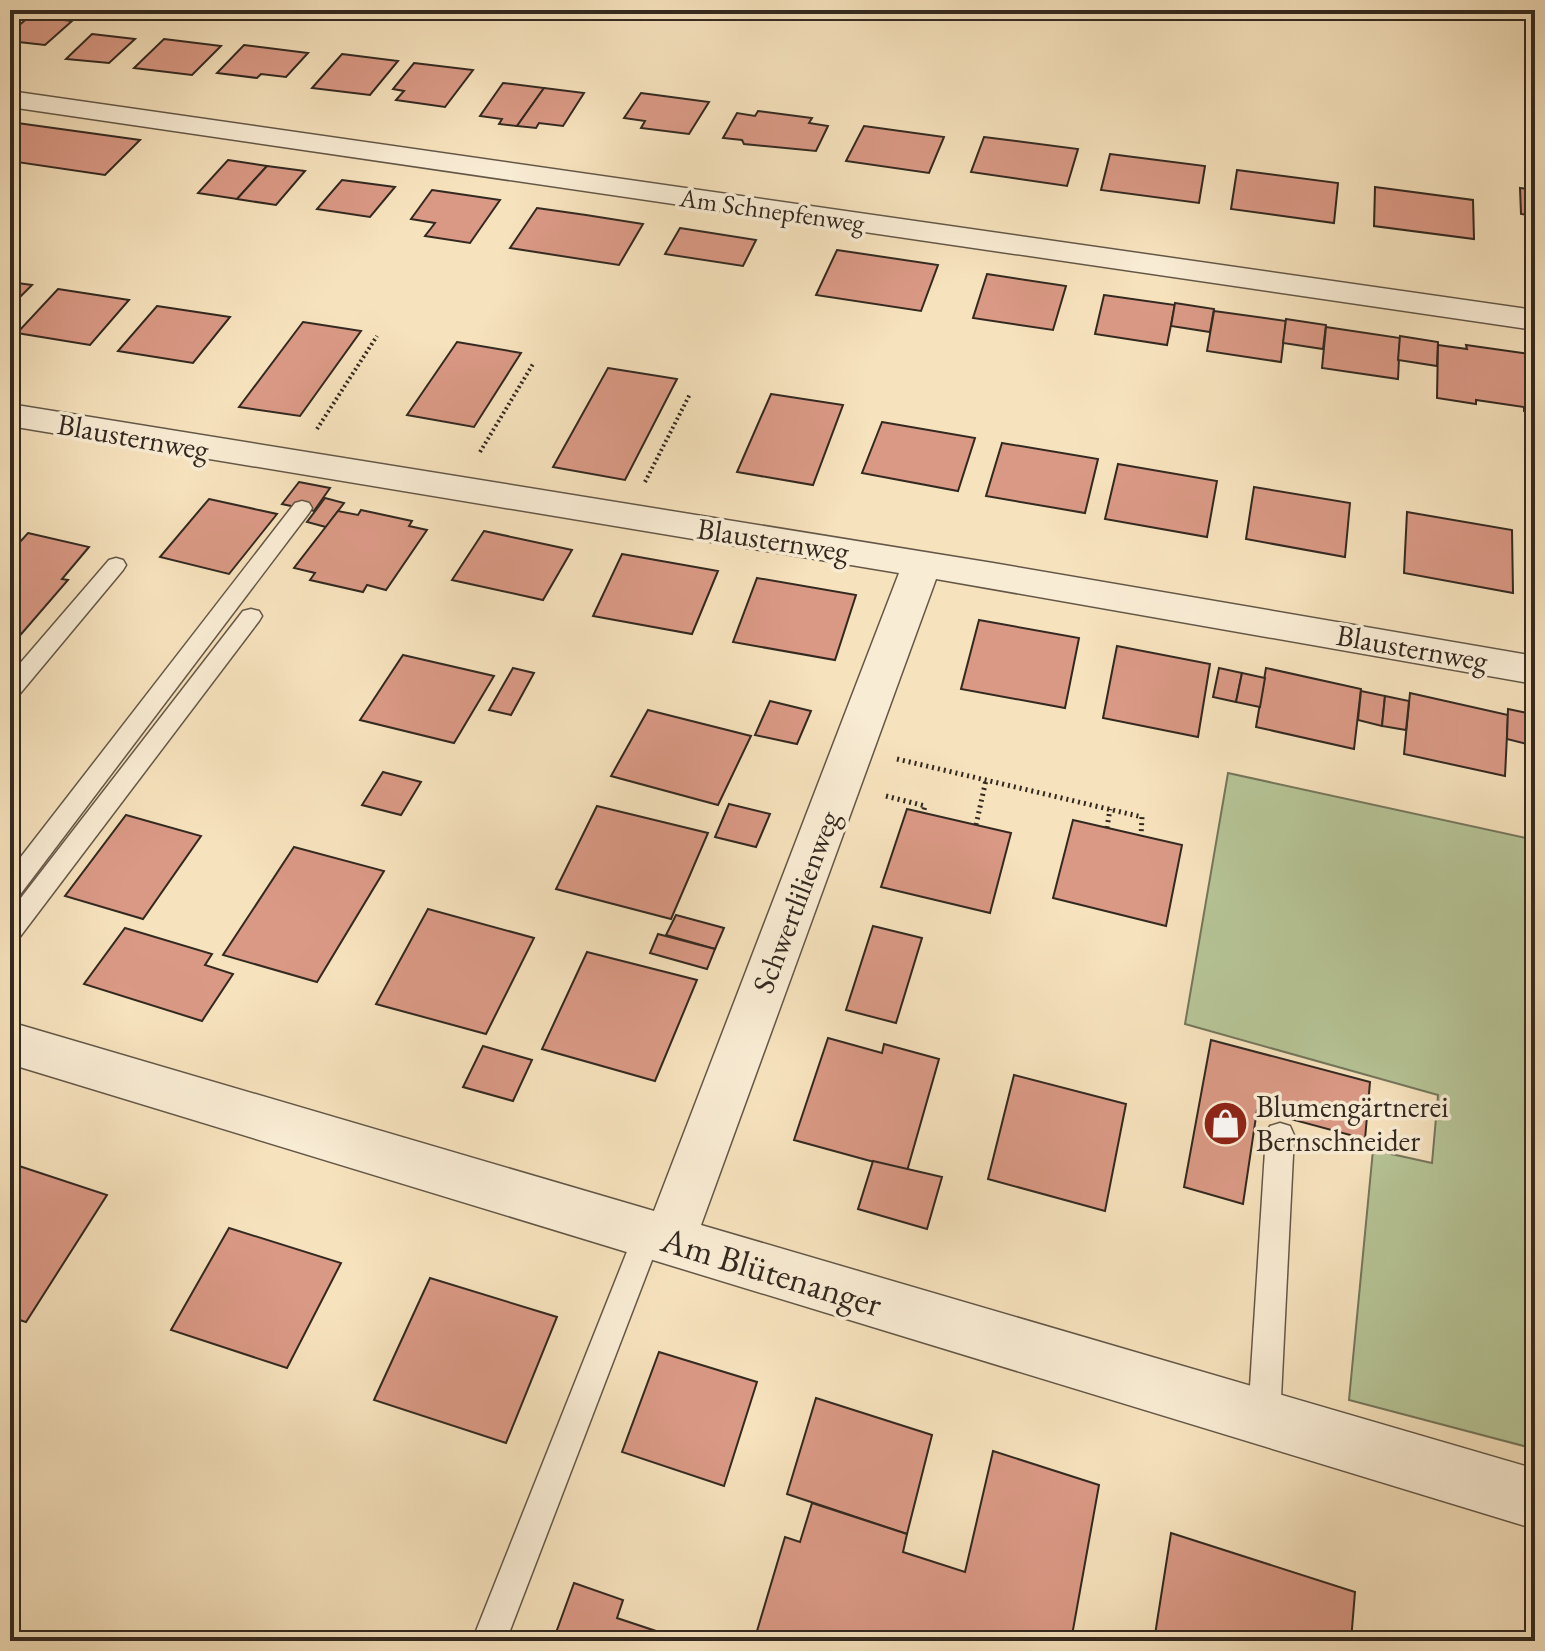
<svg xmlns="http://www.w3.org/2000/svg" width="1545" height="1651" font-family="'EB Garamond',serif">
<rect width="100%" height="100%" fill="#f6e2bd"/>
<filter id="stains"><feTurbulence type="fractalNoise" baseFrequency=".0025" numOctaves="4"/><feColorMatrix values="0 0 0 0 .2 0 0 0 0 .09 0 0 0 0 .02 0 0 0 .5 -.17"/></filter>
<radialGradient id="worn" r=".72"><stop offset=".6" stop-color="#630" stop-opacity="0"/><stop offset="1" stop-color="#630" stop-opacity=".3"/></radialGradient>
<path fill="#b6c496" stroke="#74765b" stroke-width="2" d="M1228,773L1535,840V1449L1349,1400L1373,1150L1432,1163L1438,1095L1185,1024Z"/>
<g fill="#da9985" stroke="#332920" stroke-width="2">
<path d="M30,16L72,21L45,45L10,41V33Z"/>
<path d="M92,34L135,39L109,63L66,59Z"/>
<path d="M164,39L221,46L192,75L134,68Z"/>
<path d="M244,45L308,53L286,77L261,74L257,78L217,73Z"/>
<path d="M342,54L398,61L370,95L312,88Z"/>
<path d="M414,63L473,70L445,107L396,100L404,91L393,89Z"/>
<path d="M503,83L544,88L517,126L499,124L502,119L480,116Z"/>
<path d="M544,88L584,93L563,126L539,123L536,128L517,126Z"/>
<path d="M641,93L709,102L689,134L641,128L645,121L624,118Z"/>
<path d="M758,111L812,118L809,123L828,126L816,151L744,144L742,140L723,138L737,113L755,116Z"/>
<path d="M10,122L133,139L140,140L105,175L10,161Z"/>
<path d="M864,126L944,137L929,173L846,161Z"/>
<path d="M984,137L1078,149L1067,186L971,172Z"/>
<path d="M1110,154L1205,166L1199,203L1101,190Z"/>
<path d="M228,160L267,166L237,199L198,193Z"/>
<path d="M267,166L305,171L276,205L237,199Z"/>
<path d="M1237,170L1338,183L1334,223L1231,209Z"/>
<path d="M342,180L395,187L370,217L317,209Z"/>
<path d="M1375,187L1473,200L1474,239L1374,226Z"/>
<path d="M1520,188L1535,190V216L1521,214Z"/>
<path d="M432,190L500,200L470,243L425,236L435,223L411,219Z"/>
<path d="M537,208L586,215L643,224L619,265L510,248Z"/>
<path d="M680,228L756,240L743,266L665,254Z"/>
<path d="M837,250L938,265L921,311L816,295Z"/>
<path d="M987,274L1066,286L1053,330L973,318Z"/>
<path d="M10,282L32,285L10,307Z"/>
<path d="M58,289L129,300L90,345L17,333Z"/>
<path d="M1104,295L1175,305L1167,345L1095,334Z"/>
<path d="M1175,303L1214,309L1210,332L1171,326Z"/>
<path d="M157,306L230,317L193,363L118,351Z"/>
<path d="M1214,311L1286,321L1281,362L1207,351Z"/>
<path d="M1286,319L1326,325L1323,349L1283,343Z"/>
<path d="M303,322L361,331L300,416L239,407Z"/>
<path d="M1326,327L1400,338L1398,379L1322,368Z"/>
<path d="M1400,336L1438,342L1437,366L1398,360Z"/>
<path d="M457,342L521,353L474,427L407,415Z"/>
<path d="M1438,345L1467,349L1466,345L1530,354L1531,358L1535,359V413L1524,411V407L1476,400V404L1437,398Z"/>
<path d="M608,368L677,379L625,480L553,467Z"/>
<path d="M771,394L843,405L813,485L737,472Z"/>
<path d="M882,422L975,438L958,491L862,473Z"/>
<path d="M1002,443L1098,459L1085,513L986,496Z"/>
<path d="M1118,464L1217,481L1207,537L1105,519Z"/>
<path d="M299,482L330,488L314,511L282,504Z"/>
<path d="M1254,487L1350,503L1345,557L1246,539Z"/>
<path d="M325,498L344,503L326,527L307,522Z"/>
<path d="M209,499L277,514L229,574L160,557Z"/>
<path d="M361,510L412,521L409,526L427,530L386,590L367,585L363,592L310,580L315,573L294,568L338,511L358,515Z"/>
<path d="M1407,512L1512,530L1513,593L1404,573Z"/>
<path d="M484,531L572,550L543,600L452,580Z"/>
<path d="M28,533L89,547L62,579L68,580L10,647V553Z"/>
<path d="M622,554L718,571L692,634L593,616Z"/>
<path d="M757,578L856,595L835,660L733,642Z"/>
<path d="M979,620L1079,638L1065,708L961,689Z"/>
<path d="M1117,646L1210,664L1198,737L1103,718Z"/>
<path d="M403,655L494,676L454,743L360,720Z"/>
<path d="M513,668L534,673L511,715L489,710Z"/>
<path d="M1219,668L1242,673L1236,702L1213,697Z"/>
<path d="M1266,668L1361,689L1354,749L1256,727Z"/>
<path d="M1242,673L1265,678L1260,707L1236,702Z"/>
<path d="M1361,691L1385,696L1382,726L1358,720Z"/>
<path d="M1410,693L1508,715L1505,776L1404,754Z"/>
<path d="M1385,696L1409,701L1406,730L1382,726Z"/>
<path d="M770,701L811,711L797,744L755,735Z"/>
<path d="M1508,709L1532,714L1531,745L1507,739Z"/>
<path d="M648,710L751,736L718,805L611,776Z"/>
<path d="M383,772L421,782L401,815L362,805Z"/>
<path d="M729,804L770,814L756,847L715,837Z"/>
<path d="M597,806L708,833L671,919L556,889Z"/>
<path d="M907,809L1011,833L990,913L881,887Z"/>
<path d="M126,815L201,836L143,919L65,896Z"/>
<path d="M1073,820L1182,845L1166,926L1053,898Z"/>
<path d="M294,847L384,871L317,982L223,955Z"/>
<path d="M428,909L534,938L486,1034L376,1004Z"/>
<path d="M676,915L724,928L715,949L666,935Z"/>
<path d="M873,926L922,938L896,1023L846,1010Z"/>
<path d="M125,928L212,954L205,965L233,974L202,1021L84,984Z"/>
<path d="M658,934L715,949L707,969L650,953Z"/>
<path d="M587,952L697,980L655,1081L542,1049Z"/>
<path d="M828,1038L882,1053L884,1044L939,1059L907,1171L794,1140Z"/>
<path d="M1211,1040L1370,1082L1365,1139L1257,1110L1243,1204L1184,1187Z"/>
<path d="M483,1046L532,1060L513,1101L463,1087Z"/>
<path d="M1014,1075L1126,1104L1105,1211L988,1179Z"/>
<path d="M873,1161L942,1177L927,1229L858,1209Z"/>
<path d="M10,1163L107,1195L26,1322L10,1317Z"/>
<path d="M229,1228L341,1263L287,1368L171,1330Z"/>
<path d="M430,1278L557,1317L506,1443L374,1400Z"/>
<path d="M659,1352L757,1382L724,1486L622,1452Z"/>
<path d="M816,1398L932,1435L907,1534L787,1494Z"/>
<path d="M993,1451L1099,1485L1071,1641H754L785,1537L800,1542L812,1503L907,1534L903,1552L965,1572Z"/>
<path d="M1171,1533L1355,1592L1351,1641H1154Z"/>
<path d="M574,1583L623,1600L617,1618L668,1635L666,1641H553Z"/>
</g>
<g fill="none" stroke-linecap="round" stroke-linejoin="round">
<defs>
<g id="lane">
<path d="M302,501L309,503L312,508L309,513L19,896L10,899V871L295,503Z"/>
<path d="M116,558L123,560L126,565L123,570L18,696L10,698V675L109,560Z"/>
<path d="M251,609L259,611L262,616L259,621L19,938L10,941V912L243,611Z"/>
<path d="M1280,1123L1290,1126L1294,1135L1280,1418L1275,1429L1264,1434L1253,1429L1248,1418L1266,1135L1270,1126Z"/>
<path d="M648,1220L658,1224L662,1234L506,1641H472L634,1234L638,1224Z"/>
</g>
<g id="street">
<path d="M10,91L1535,310V330L10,107Z"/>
<path d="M10,404L993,563L1535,656V684L936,579L701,1225L1535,1469V1529L10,1064V1022L654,1211L899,573L10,426Z"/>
</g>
</defs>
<use href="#lane" stroke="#645747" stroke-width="3"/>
<use href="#street" stroke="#645747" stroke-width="3"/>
<g stroke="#332920" stroke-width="4" stroke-dasharray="2 3" stroke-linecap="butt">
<path d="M317,429L377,336"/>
<path d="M480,452L533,364"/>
<path d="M645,482L690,394"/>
</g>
<g stroke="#332920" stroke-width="5" stroke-dasharray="2 4" stroke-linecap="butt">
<path d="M897,759L1142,817L1141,836"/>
<path d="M886,796L925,806L923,813"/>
<path d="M976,825L986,780"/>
<path d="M1107,828L1110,809"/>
</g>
<use href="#lane" fill="#f9ecd4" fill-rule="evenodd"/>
<use href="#street" fill="#f9ecd4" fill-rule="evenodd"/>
</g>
<defs>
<symbol id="shop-disc" viewBox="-11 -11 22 22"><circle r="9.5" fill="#8f2418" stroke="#f9ecd4"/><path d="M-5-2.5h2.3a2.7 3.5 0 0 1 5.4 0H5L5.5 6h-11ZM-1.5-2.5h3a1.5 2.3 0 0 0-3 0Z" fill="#fff"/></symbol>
</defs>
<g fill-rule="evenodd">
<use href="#shop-disc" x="1200" y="1098" width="51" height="51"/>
</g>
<g text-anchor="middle" stroke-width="7" stroke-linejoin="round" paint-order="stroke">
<g font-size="26" fill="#332920" stroke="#f9ecd4">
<text transform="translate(772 210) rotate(8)" y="9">Am Schnepfenweg</text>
</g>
<g font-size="30" fill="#332920" stroke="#f9ecd4">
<text transform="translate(133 437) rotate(10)" y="10">Blausternweg</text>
<text transform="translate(773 540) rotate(9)" y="10">Blausternweg</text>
<text transform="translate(1412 648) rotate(10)" y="10">Blausternweg</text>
<text transform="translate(796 902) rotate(-69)" y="10">Schwertlilienweg</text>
</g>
<g font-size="30" fill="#332920" stroke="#f9ecd4" text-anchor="start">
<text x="1256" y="1117">Blumengärtnerei<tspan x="1256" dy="34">Bernschneider</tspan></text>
</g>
<g font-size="36" fill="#332920" stroke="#f9ecd4">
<text transform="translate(772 1271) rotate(17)" y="13">Am Blütenanger</text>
</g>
</g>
<rect width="1545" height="1651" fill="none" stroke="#f6e2bd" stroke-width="40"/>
<rect x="12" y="12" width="1521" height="1627" fill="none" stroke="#332920" stroke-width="4"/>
<rect x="20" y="20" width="1505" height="1611" fill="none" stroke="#332920" stroke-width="2"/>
<rect width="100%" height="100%" filter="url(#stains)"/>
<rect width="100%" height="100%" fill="url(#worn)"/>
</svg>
